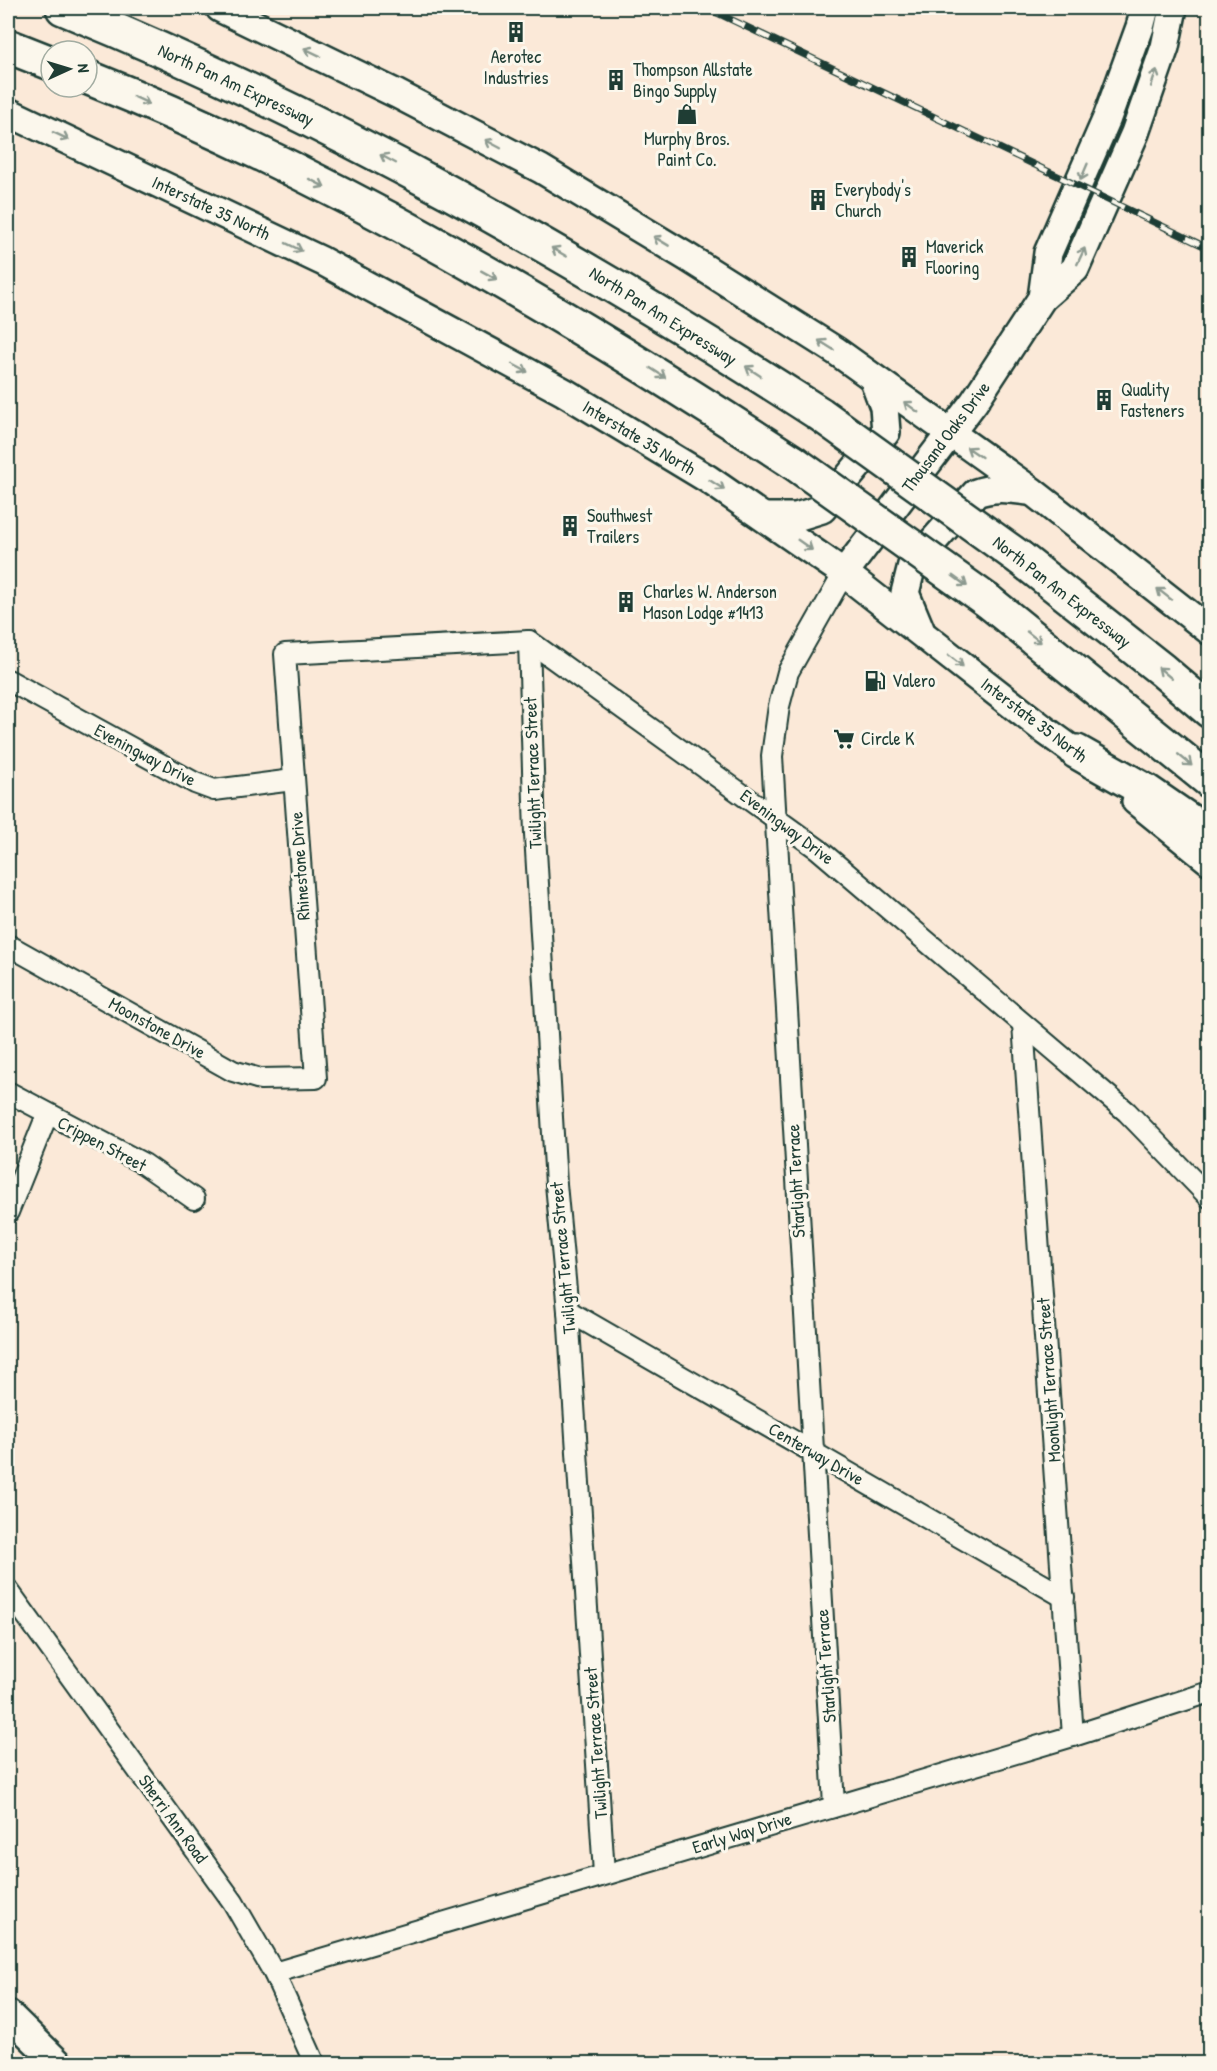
<svg xmlns="http://www.w3.org/2000/svg" width="1217" height="2071" font-family="'Patrick Hand',sans-serif">
<rect width="100%" height="100%" fill="#fbe9d8"/>
<filter id="ink" filterUnits="userSpaceOnUse"><feTurbulence type="fractalNoise" baseFrequency=".0167" numOctaves="2"/><feDisplacementMap in="SourceGraphic" scale="12" xChannelSelector="R" yChannelSelector="G"/><feConvolveMatrix kernelMatrix="1 2 1 2 8 2 1 2 1" color-interpolation-filters="sRGB"/></filter>
<g filter="url(#ink)">
<g fill="none" stroke-linecap="round" stroke-linejoin="round">
<defs>
<g id="street">
<path d="M529,641L535,834L556,1184L568,1311L604,1874"/>
<path d="M8,680L195,783L214,790L293,780"/>
<path d="M8,945L233,1071L260,1079L316,1078L285,654L529,641L818,849L1127,1112L1210,1198"/>
<path d="M1023,1024L1073,1736"/>
<path d="M8,1092L144,1164L194,1199"/>
<path d="M8,1212L47,1115"/>
<path d="M568,1311L1064,1597"/>
<path d="M8,1590L233,1902L274,1973L315,2064"/>
<path d="M834,1805L772,756L779,706L788,672L844,573"/>
<path d="M274,1973L1073,1736L1210,1692"/>
</g>
<g id="secondary">
<path d="M220,8L397,94L541,169L687,257L836,351L1033,492L1210,631"/>
<path d="M8,112L322,261L564,392L708,479L844,573L1046,731L1093,765"/>
<path d="M1042,298L1048,253L1107,118L1140,27L1145,8"/>
<path d="M765,517H796L822,509L886,432L884,407L874,380"/>
<path d="M844,573L974,402L1042,298L1075,269L1135,133L1165,47L1173,8"/>
<path d="M920,629L905,593L912,565L976,493C994,486 1010,489 1029,491"/>
<path d="M1136,801L1210,861"/>
<path d="M8,2014L59,2064"/>
</g>
<g id="highway">
<path d="M63,8C332,118 576,257 820,414"/>
<path d="M8,46L51,63"/>
<path d="M87,77C335,176 570,316 793,462"/>
<path d="M1020,558L1162,670L1210,711"/>
<path d="M988,601L1210,781"/>
<path d="M1077,752L1146,791L1210,835"/>
</g>
</defs>
<use href="#street" stroke="#1f3d34" stroke-width="24"/>
<use href="#secondary" stroke="#1f3d34" stroke-width="32"/>
<use href="#highway" stroke="#1f3d34" stroke-width="38"/>
<use href="#street" stroke="#fbf7ec" stroke-width="20"/>
<use href="#secondary" stroke="#fbf7ec" stroke-width="27"/>
<use href="#highway" stroke="#fbf7ec" stroke-width="33"/>
<defs>
<path id="rail" d="M707,8L1210,249"/>
</defs>
<use href="#rail" stroke="#1f3d34" stroke-width="7"/>
<use href="#rail" stroke="#fbf7ec" stroke-width="4.5" stroke-dasharray="14" stroke-linecap="butt"/>
<defs>
<g id="highway-bridge">
<path d="M820,414L1020,558"/>
<path d="M793,462L988,601"/>
</g>
</defs>
<use href="#highway-bridge" stroke="#1f3d34" stroke-width="38" stroke-linecap="butt"/>
<use href="#highway-bridge" stroke="#fbf7ec" stroke-width="33"/>
</g>
<defs><path id="oneway-shaft" d="M-6 0H5M1.5-3L5.5 0L1.5 3" fill="none" stroke-width="1.6" stroke-linecap="round" stroke-linejoin="round" transform="scale(1.5)"/></defs>
<g stroke="#8d9a90">
<use href="#oneway-shaft" transform="translate(312 52) rotate(-154)"/>
<use href="#oneway-shaft" transform="translate(1154 78) rotate(-71)"/>
<use href="#oneway-shaft" transform="translate(141 100) rotate(25)"/>
<use href="#oneway-shaft" transform="translate(61 136) rotate(25)"/>
<use href="#oneway-shaft" transform="translate(493 144) rotate(-152)"/>
<use href="#oneway-shaft" transform="translate(388 159) rotate(-152)"/>
<use href="#oneway-shaft" transform="translate(1084 172) rotate(113)"/>
<use href="#oneway-shaft" transform="translate(317 183) rotate(27)"/>
<use href="#oneway-shaft" transform="translate(661 241) rotate(-149)"/>
<use href="#oneway-shaft" transform="translate(294 247) rotate(26)"/>
<use href="#oneway-shaft" transform="translate(559 252) rotate(-150)"/>
<use href="#oneway-shaft" transform="translate(1081 256) rotate(-65)"/>
<use href="#oneway-shaft" transform="translate(489 275) rotate(29)"/>
<use href="#oneway-shaft" transform="translate(826 345) rotate(-148)"/>
<use href="#oneway-shaft" transform="translate(520 368) rotate(28)"/>
<use href="#oneway-shaft" transform="translate(753 371) rotate(-147)"/>
<use href="#oneway-shaft" transform="translate(658 373) rotate(33)"/>
<use href="#oneway-shaft" transform="translate(911 407) rotate(-144)"/>
<use href="#oneway-shaft" transform="translate(974 452) rotate(-146)"/>
<use href="#oneway-shaft" transform="translate(717 485) rotate(33)"/>
<use href="#oneway-shaft" transform="translate(805 545) rotate(35)"/>
<use href="#oneway-shaft" transform="translate(960 581) rotate(36)"/>
<use href="#oneway-shaft" transform="translate(1164 594) rotate(-142)"/>
<use href="#oneway-shaft" transform="translate(1034 637) rotate(38)"/>
<use href="#oneway-shaft" transform="translate(956 661) rotate(38)"/>
<use href="#oneway-shaft" transform="translate(1165 673) rotate(-140)"/>
<use href="#oneway-shaft" transform="translate(1185 760) rotate(40)"/>
</g>
</g>
<defs>
<symbol id="building-bare" viewBox="-9 -9 18 18"><path d="M-4-6H4V6H1V3H-1V6H-4ZM-2.5-4.3h1.7v1.8h-1.7ZM.8-4.3h1.7v1.8H.8ZM-2.5-1h1.7V.8h-1.7ZM.8-1h1.7V.8H.8Z" fill="#1f3d34" stroke="#fbf7ec" stroke-width="2.5" paint-order="stroke"/></symbol>
<symbol id="shop-bare" viewBox="-9 -9 18 18"><path d="M-5-2.5h2.3a2.7 3.5 0 0 1 5.4 0H5L5.5 6h-11ZM-1.5-2.5h3a1.5 2.3 0 0 0-3 0Z" fill="#1f3d34" stroke="#fbf7ec" stroke-width="2.5" paint-order="stroke"/></symbol>
<symbol id="fuel-bare" viewBox="-9 -9 18 18"><path d="M-5.5-6h7V0h2V4h1.3V-2.5L3-4.5l.8-.8L6-3V5H2.5V1h-1V6h-7ZM-4.2-4.7v3.2H.2V-4.7Z" fill="#1f3d34" stroke="#fbf7ec" stroke-width="2.5" paint-order="stroke"/></symbol>
<symbol id="supermarket-bare" viewBox="-9 -9 18 18"><path d="M-6-5.5h2.5l.6 2H6L4.5 2H-2.5L-4.4-4H-6ZM-1.5 3.2a1.3 1.3 0 1 0 .1 0ZM3 3.2a1.3 1.3 0 1 0 .1 0Z" fill="#1f3d34" stroke="#fbf7ec" stroke-width="2.5" paint-order="stroke"/></symbol>
</defs>
<g fill-rule="evenodd">
<use href="#building-bare" x="501" y="17" width="30" height="30"/>
<use href="#building-bare" x="601" y="65" width="30" height="30"/>
<use href="#shop-bare" x="672" y="99" width="30" height="30"/>
<use href="#building-bare" x="803" y="185" width="30" height="30"/>
<use href="#building-bare" x="894" y="242" width="30" height="30"/>
<use href="#building-bare" x="1089" y="385" width="30" height="30"/>
<use href="#building-bare" x="555" y="511" width="30" height="30"/>
<use href="#building-bare" x="611" y="587" width="30" height="30"/>
<use href="#fuel-bare" x="860" y="666" width="30" height="30"/>
<use href="#supermarket-bare" x="829" y="724" width="30" height="30"/>
</g>
<g text-anchor="middle" stroke-width="6" stroke-linejoin="round" paint-order="stroke">
<g font-size="18" fill="#1f3d34" stroke="#fbf7ec" text-anchor="start">
<text x="516" y="63" text-anchor="middle">Aerotec<tspan x="516" dy="21">Industries</tspan></text>
<text x="633" y="76">Thompson Allstate<tspan x="633" dy="21">Bingo Supply</tspan></text>
<text x="687" y="145" text-anchor="middle">Murphy Bros.<tspan x="687" dy="21">Paint Co.</tspan></text>
<text x="835" y="196">Everybody's<tspan x="835" dy="21">Church</tspan></text>
<text x="926" y="253">Maverick<tspan x="926" dy="21">Flooring</tspan></text>
<text x="1121" y="396">Quality<tspan x="1121" dy="21">Fasteners</tspan></text>
<text x="587" y="522">Southwest<tspan x="587" dy="21">Trailers</tspan></text>
<text x="643" y="598">Charles W. Anderson<tspan x="643" dy="21">Mason Lodge #1413</tspan></text>
<text x="892" y="687">Valero</text>
<text x="861" y="745">Circle K</text>
</g>
<g font-size="18" fill="#1f3d34" stroke="#fbf7ec">
<text transform="translate(236 85) rotate(25)" y="6">North Pan Am Expressway</text>
<text transform="translate(211 208) rotate(25)" y="6">Interstate 35 North</text>
<text transform="translate(663 316) rotate(32)" y="6">North Pan Am Expressway</text>
<text transform="translate(946 437) rotate(-53)" y="6">Thousand Oaks Drive</text>
<text transform="translate(639 438) rotate(31)" y="6">Interstate 35 North</text>
<text transform="translate(1062 592) rotate(38)" y="6">North Pan Am Expressway</text>
<text transform="translate(1034 720) rotate(37)" y="6">Interstate 35 North</text>
<text transform="translate(145 755) rotate(28)" y="6">Eveningway Drive</text>
<text transform="translate(533 773) rotate(-92)" y="6">Twilight Terrace Street</text>
<text transform="translate(787 827) rotate(37)" y="6">Eveningway Drive</text>
<text transform="translate(300 866) rotate(-94)" y="6">Rhinestone Drive</text>
<text transform="translate(157 1028) rotate(29)" y="6">Moonstone Drive</text>
<text transform="translate(102 1144) rotate(28)" y="6">Crippen Street</text>
<text transform="translate(796 1181) rotate(-93)" y="6">Starlight Terrace</text>
<text transform="translate(563 1258) rotate(-95)" y="6">Twilight Terrace Street</text>
<text transform="translate(1049 1380) rotate(-94)" y="6">Moonlight Terrace Street</text>
<text transform="translate(816 1454) rotate(30)" y="6">Centerway Drive</text>
<text transform="translate(826 1666) rotate(-94)" y="6">Starlight Terrace</text>
<text transform="translate(596 1743) rotate(-94)" y="6">Twilight Terrace Street</text>
<text transform="translate(173 1819) rotate(54)" y="6">Sherri Ann Road</text>
<text transform="translate(742 1833) rotate(-17)" y="6">Early Way Drive</text>
</g>
</g>
<rect width="1217" height="2071" fill="none" stroke="#fbf7ec" stroke-width="30"/>
<rect x="15" y="15" width="1187" height="2041" fill="none" stroke="#1f3d34" stroke-width="2" filter="url(#ink)"/>
<g transform="translate(69 69) rotate(86)"><circle r="28" fill="#fbf7ec" stroke="#a3ada2" stroke-width="1.5"/>
<path d="M0-4.5L10 22L0 15L-10 22Z" fill="#1f3d34"/>
<text y="-9" font-size="16" font-weight="bold" text-anchor="middle" fill="#1f3d34">N</text>
</g>
</svg>
